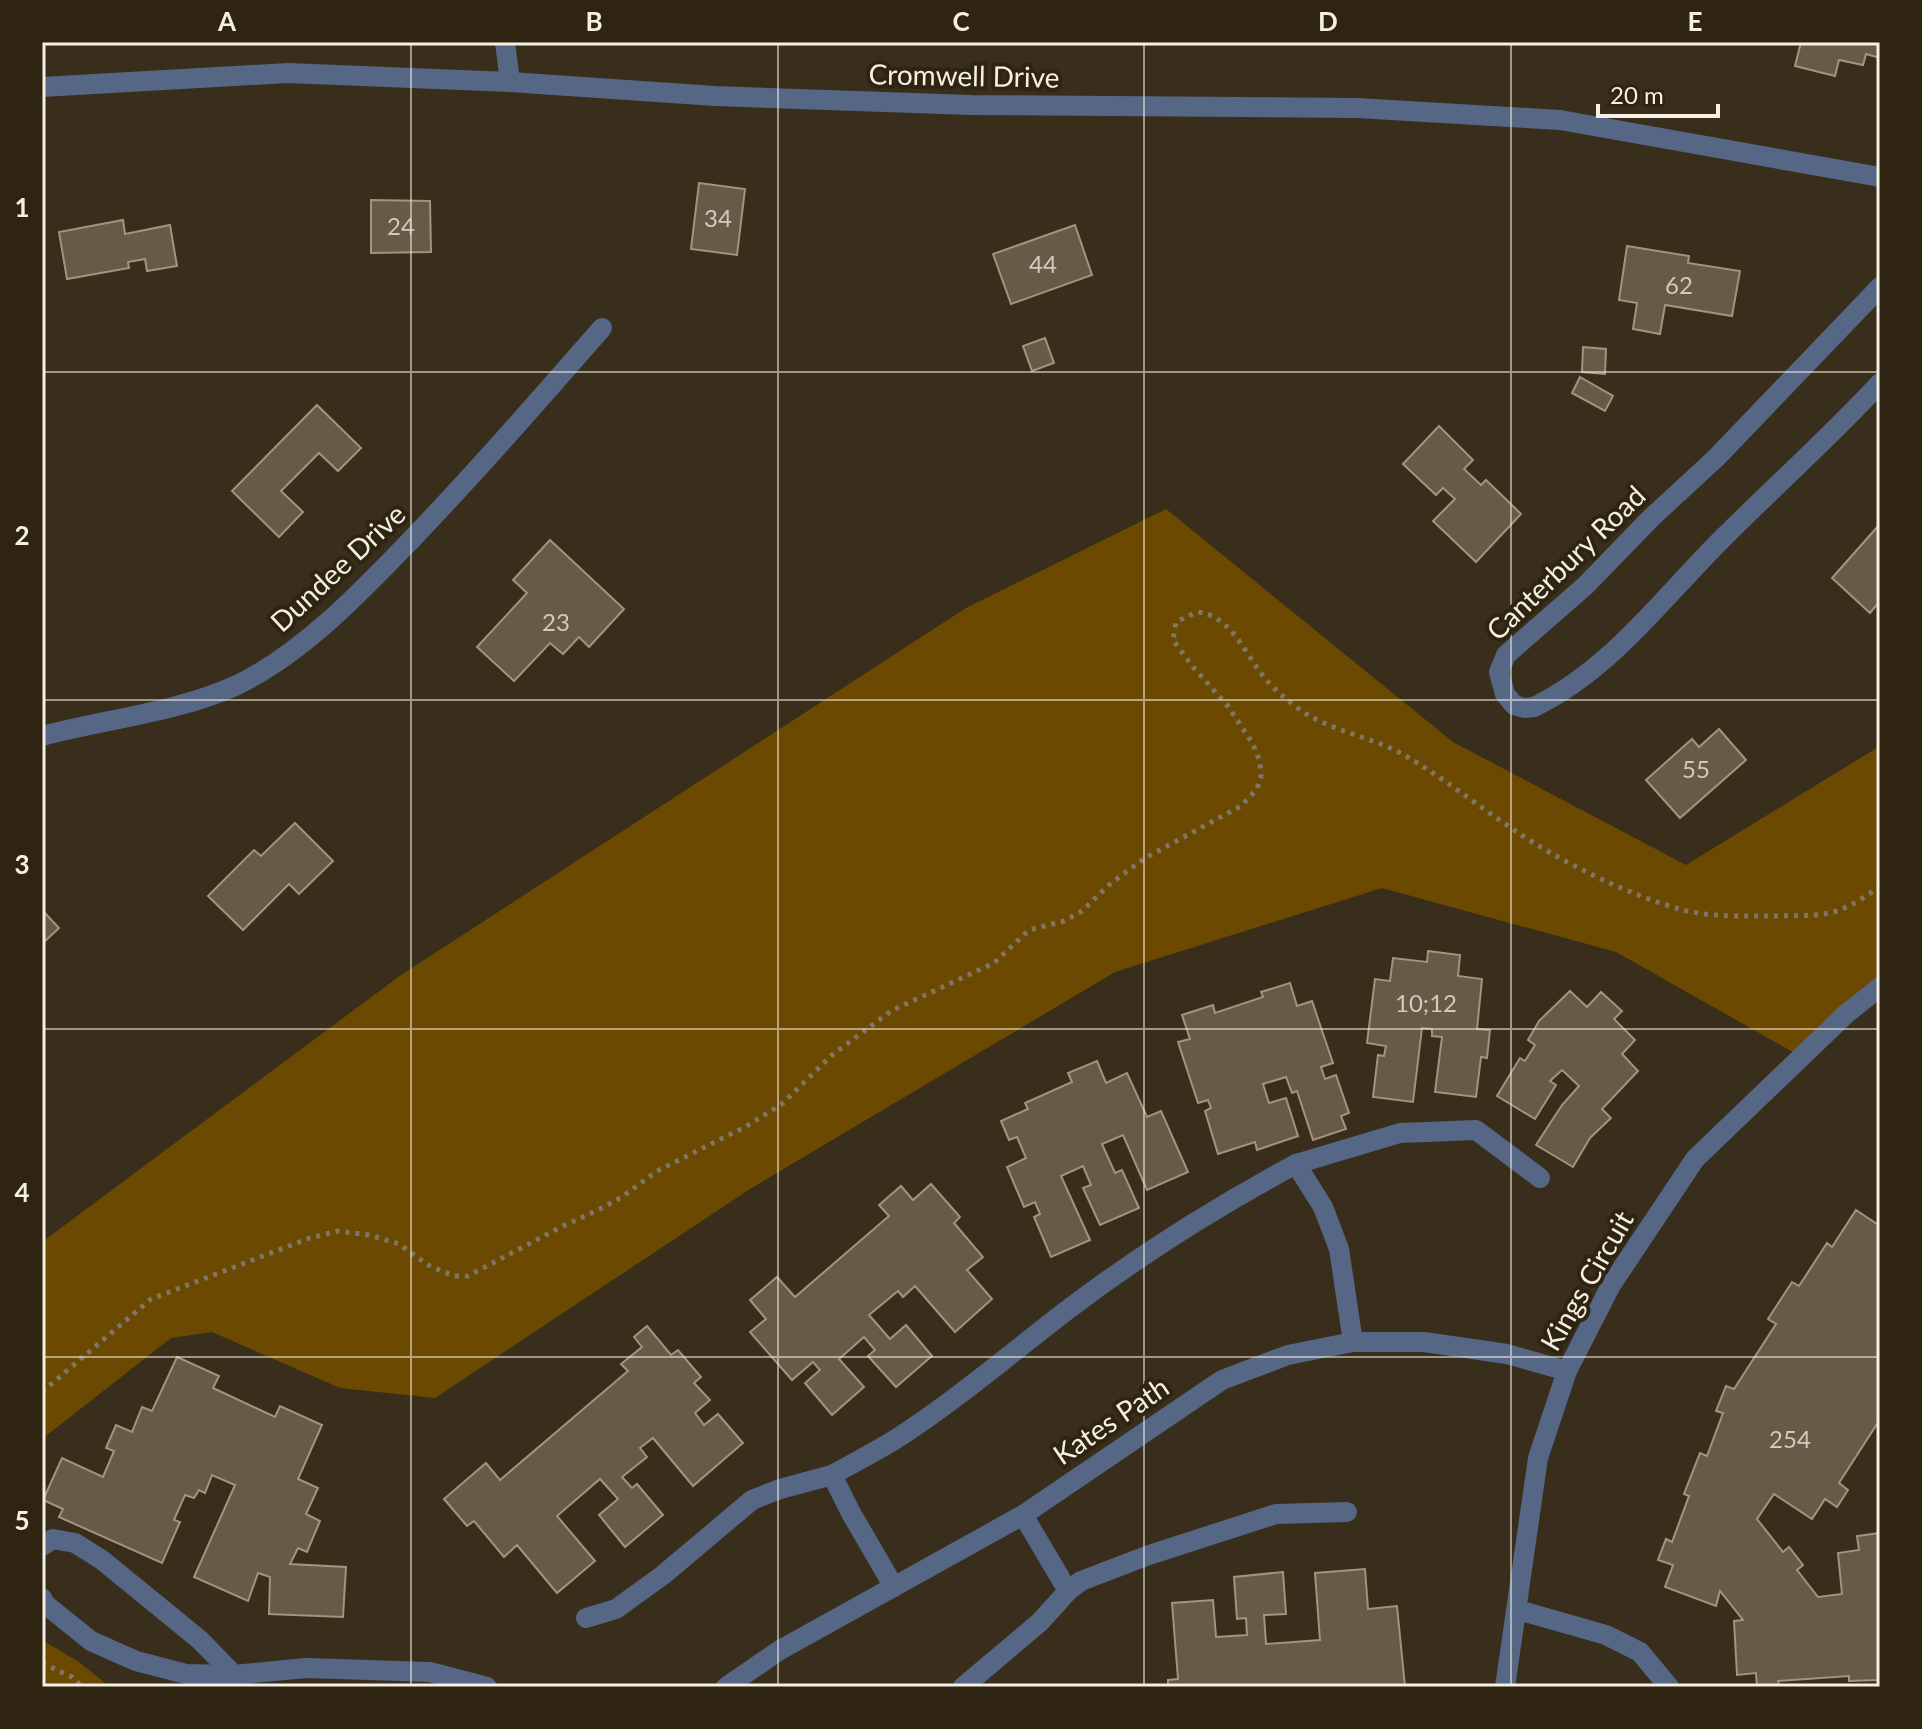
<svg xmlns="http://www.w3.org/2000/svg" width="1922" height="1729" font-family="Lato,sans-serif">
<rect width="100%" height="100%" fill="#392e1c"/>
<g fill="#6b4901">
<path d="M1166,509L1453,742L1686,865L1880,746V996L1800,1056L1616,952L1382,888L1115,972L750,1189L435,1398L340,1388L212,1332L171,1338L42,1439V1242L401,975L966,608Z"/>
<path d="M42,1640L79,1662L110,1687H42Z"/>
</g>
<g fill="#675a46" stroke="#a2947f" stroke-width="2">
<path d="M1801,42H1880V58L1866,54L1863,65L1839,60L1835,76L1795,66Z"/>
<path d="M699,183L745,189L737,255L691,249Z"/>
<path d="M371,200L430,201L431,252L371,253Z"/>
<path d="M123,220L125,234L170,225L177,266L147,271L145,259L128,262L129,268L67,279L59,232Z"/>
<path d="M1075,225L1092,275L1011,304L993,254Z"/>
<path d="M1627,246L1689,256L1688,263L1740,271L1732,316L1665,305L1660,334L1633,329L1637,303L1619,300Z"/>
<path d="M1045,338L1054,363L1032,371L1023,346Z"/>
<path d="M1583,347L1606,349L1605,374L1582,372Z"/>
<path d="M1580,377L1613,396L1605,411L1572,393Z"/>
<path d="M317,405L361,448L338,471L319,453L281,491L303,512L279,537L232,491Z"/>
<path d="M1439,426L1473,460L1464,469L1481,485L1486,480L1521,514L1476,562L1433,521L1455,499L1443,488L1436,495L1403,464Z"/>
<path d="M1880,524V601L1870,613L1832,578Z"/>
<path d="M550,540L624,609L589,647L579,637L563,654L550,643L514,681L477,647L527,593L513,580Z"/>
<path d="M1719,729L1746,760L1680,818L1646,780L1692,739L1699,747Z"/>
<path d="M295,823L333,861L299,894L289,884L243,930L208,896L254,850L261,856Z"/>
<path d="M42,910L59,928L42,944Z"/>
<path d="M1428,951L1460,955L1458,976L1482,979L1477,1029L1490,1030L1487,1058L1481,1057L1476,1097L1435,1092L1442,1037L1432,1036V1029L1422,1028L1413,1102L1373,1097L1378,1055L1384,1056L1386,1046L1367,1043L1375,979L1390,981L1393,958L1427,962Z"/>
<path d="M1290,983L1297,1006L1312,1001L1333,1063L1321,1067L1325,1079L1336,1075L1349,1113L1341,1116L1346,1129L1313,1140L1297,1091L1292,1093L1286,1077L1263,1084L1269,1103L1286,1098L1298,1136L1257,1150L1255,1142L1218,1154L1205,1111L1211,1108L1208,1100L1198,1103L1178,1042L1190,1039L1182,1015L1213,1005L1215,1013L1263,997L1261,992Z"/>
<path d="M1570,991L1587,1007L1601,992L1622,1011L1614,1019L1635,1040L1622,1054L1638,1071L1602,1109L1611,1118L1590,1138L1573,1167L1536,1145L1562,1105L1579,1086L1562,1070L1550,1081L1556,1085L1535,1119L1497,1096L1520,1058L1525,1061L1535,1045L1528,1040L1539,1021Z"/>
<path d="M1097,1061L1106,1083L1127,1073L1147,1117L1161,1111L1188,1172L1147,1190L1123,1135L1102,1144L1115,1173L1122,1170L1139,1208L1100,1225L1083,1188L1091,1185L1083,1166L1061,1176L1090,1240L1051,1257L1034,1217L1040,1214L1035,1202L1024,1207L1007,1167L1026,1158L1017,1137L1009,1140L1001,1121L1028,1109L1025,1103L1072,1082L1068,1073Z"/>
<path d="M931,1184L960,1217L954,1223L983,1257L967,1270L992,1299L955,1332L915,1286L903,1297L898,1291L869,1315L890,1339L906,1325L932,1356L896,1387L868,1356L875,1350L864,1337L839,1359L864,1387L832,1415L805,1383L820,1370L813,1362L792,1380L750,1332L766,1319L750,1300L777,1277L795,1297L889,1216L879,1205L901,1186L913,1200Z"/>
<path d="M1856,1210L1880,1226V1426L1877,1424L1839,1483L1848,1490L1837,1507L1825,1499L1812,1519L1774,1494L1757,1519L1783,1552L1789,1547L1803,1565L1797,1570L1818,1597L1842,1594L1838,1553L1859,1550L1857,1536L1880,1533V1680L1849,1681V1676L1778,1681L1779,1687H1757L1756,1673L1737,1675L1734,1621L1743,1620L1720,1591L1716,1606L1665,1587L1673,1565L1658,1560L1666,1539L1672,1542L1689,1496L1684,1494L1700,1453L1707,1456L1723,1413L1716,1411L1726,1386L1734,1389L1776,1324L1768,1319L1792,1282L1799,1286L1827,1243L1832,1247Z"/>
<path d="M647,1326L671,1355L678,1350L701,1377L694,1383L710,1400L695,1413L704,1425L718,1414L743,1443L693,1486L653,1438L640,1448L647,1457L622,1477L632,1488L637,1484L663,1515L625,1547L599,1515L618,1499L600,1479L557,1516L595,1561L557,1593L517,1545L504,1557L474,1521L467,1526L444,1499L486,1463L500,1480L628,1371L621,1364L642,1347L634,1337Z"/>
<path d="M177,1357L219,1376L213,1388L275,1417L280,1406L322,1425L298,1479L318,1488L306,1514L320,1521L307,1552L298,1548L290,1564L346,1567L343,1617L269,1614L270,1577L258,1573L248,1601L194,1577L235,1485L212,1475L205,1493L199,1490L194,1498L185,1495L174,1520L180,1522L162,1563L59,1517L63,1509L43,1500L62,1458L103,1477L114,1451L106,1448L116,1425L132,1432L142,1407L152,1411Z"/>
<path d="M1365,1569L1368,1609L1397,1606L1405,1687H1168V1680L1178,1679L1172,1603L1213,1600L1216,1637L1247,1635L1246,1618L1237,1619L1234,1577L1283,1572L1286,1614L1264,1615L1266,1644L1320,1640L1315,1573Z"/>
</g>
<g fill="none" stroke-linecap="round" stroke-linejoin="round">
<g stroke="#807667" stroke-width="5" stroke-dasharray="4 6" stroke-linecap="butt">
<path d="M42,1392L151,1299L310,1238L338,1231L370,1235L399,1244L428,1265L444,1272L455,1276H468L559,1228L598,1210L622,1197L657,1171L745,1127L782,1104L832,1055L891,1011L994,963L1029,930L1064,921L1082,911L1110,884L1145,858L1241,806L1257,789L1261,776L1260,762L1253,744L1227,705L1193,667L1173,640L1176,622L1197,612C1229,615 1243,649 1260,672C1271,687 1284,698 1299,709C1331,732 1371,736 1404,755C1442,777 1477,805 1514,830C1559,861 1630,896 1683,910C1710,917 1740,916 1767,916C1821,915 1835,920 1880,886"/>
<path d="M42,1663L72,1677L82,1687"/>
</g>
<g stroke="#556784" stroke-width="20">
<path d="M1353,1342L1339,1249L1323,1207L1296,1164L1400,1133L1476,1130L1540,1178"/>
<path d="M832,1475C853,1463 875,1452 896,1439C955,1401 1010,1354 1066,1311C1138,1256 1216,1207 1296,1164"/>
<path d="M1023,1515L1068,1591L1081,1581L1149,1555L1276,1514L1347,1512"/>
<path d="M42,1546L53,1539L75,1543L102,1560L200,1640L234,1675"/>
<path d="M42,1598L45,1604L91,1641L136,1661L186,1674L234,1675L306,1668L430,1672L487,1687"/>
<path d="M1518,1610L1606,1635L1640,1652L1669,1687"/>
<path d="M586,1618L616,1609L663,1575L752,1500L780,1489L832,1475L851,1513L894,1587"/>
<path d="M963,1687L1040,1622L1068,1591"/>
</g>
<g stroke="#556784" stroke-width="20">
<path d="M505,42L510,82"/>
<path d="M42,87L288,73L510,82L715,96L971,105L1357,108L1560,120L1880,177"/>
<path d="M1880,287L1716,458L1652,517L1585,586L1506,655L1499,672L1505,694L1514,705L1524,708L1534,707C1612,669 1664,596 1724,537C1776,485 1830,437 1880,383"/>
<path d="M42,736C106,719 174,713 235,686C301,655 361,592 411,540C477,471 539,400 602,328"/>
<path d="M726,1687L780,1650L1023,1515L1222,1380L1288,1355L1353,1342H1424L1507,1354L1567,1371"/>
<path d="M1505,1687L1538,1458L1567,1371L1611,1285L1695,1159L1846,1014L1880,987"/>
</g>
</g>
<path fill="none" stroke="#f6efe4" stroke-width="2" stroke-opacity="0.55" d="M411,42V1687M778,42V1687M1144,42V1687M1511,42V1687M42,372H1880M42,700H1880M42,1029H1880M42,1357H1880"/>
<g text-anchor="middle" stroke-width="8" stroke-linejoin="round" paint-order="stroke">
<g font-size="24" fill="#d2cabc">
<text x="718" y="227">34</text>
<text x="401" y="235">24</text>
<text x="1043" y="273">44</text>
<text x="1679" y="294">62</text>
<text x="556" y="631">23</text>
<text x="1696" y="778">55</text>
<text x="1426" y="1012">10;12</text>
<text x="1790" y="1448">254</text>
</g>
<g font-size="28" fill="#f6efe4" stroke="#2f2412">
<text transform="translate(964 76) rotate(1)" y="10">Cromwell Drive</text>
<text transform="translate(1566 563) rotate(-44)" y="10">Canterbury Road</text>
<text transform="translate(338 568) rotate(-43)" y="10">Dundee Drive</text>
<text transform="translate(1587 1281) rotate(-60)" y="10">Kings Circuit</text>
<text transform="translate(1111 1421) rotate(-34)" y="10">Kates Path</text>
</g>
</g>
<rect width="1922" height="1729" fill="none" stroke="#2f2412" stroke-width="88"/>
<path d="M1598 104v12h120v-12" fill="none" stroke="#f6efe4" stroke-width="4"/>
<text x="1610" y="104" font-size="24" fill="#f6efe4" stroke="#2f2412" stroke-width="6" paint-order="stroke">20 m</text>
<rect x="44" y="44" width="1834" height="1641" fill="none" stroke="#f6efe4" stroke-width="3"/>
<g font-size="26" text-anchor="middle" font-weight="bold" fill="#f6efe4">
<text x="227" y="31">A</text>
<text x="594" y="31">B</text>
<text x="961" y="31">C</text>
<text x="1328" y="31">D</text>
<text x="1695" y="31">E</text>
<text x="22" y="217">1</text>
<text x="22" y="545">2</text>
<text x="22" y="874">3</text>
<text x="22" y="1202">4</text>
<text x="22" y="1530">5</text>
</g>
</svg>
